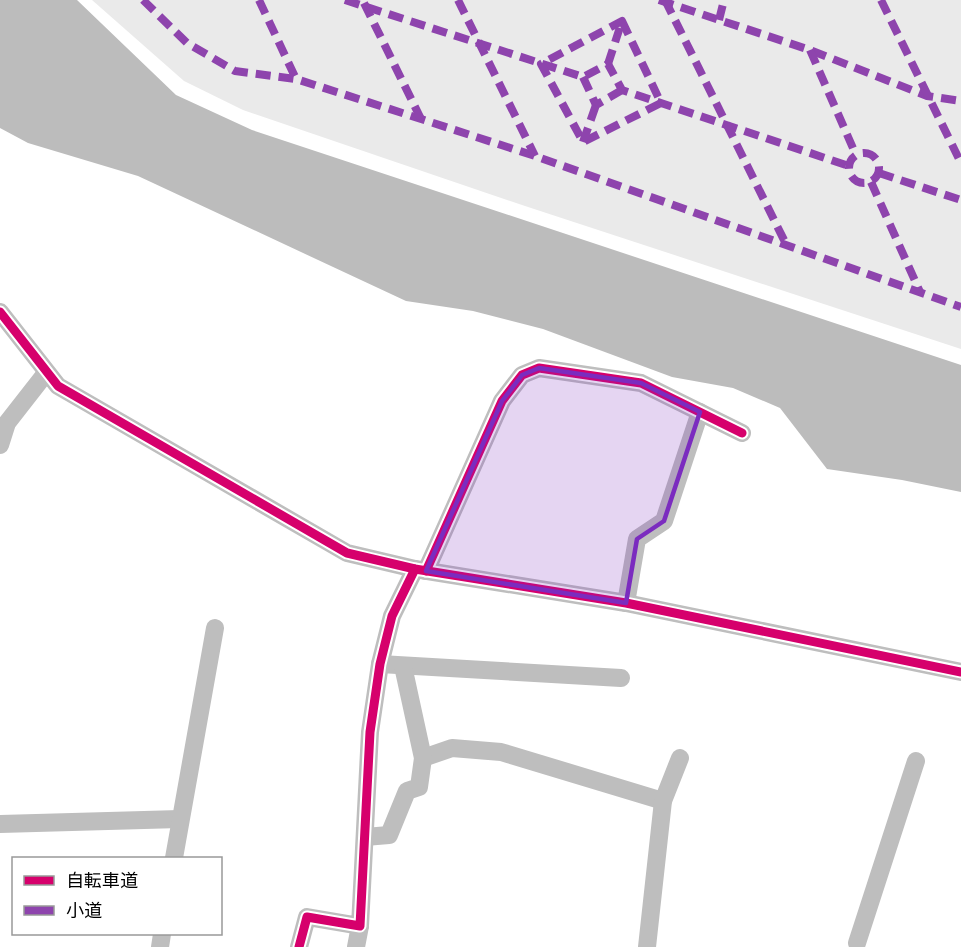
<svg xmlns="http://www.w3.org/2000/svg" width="961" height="947" font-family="'Exo 2','Noto Sans JP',sans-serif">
<rect width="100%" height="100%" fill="#fff"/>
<path fill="#eaeaea" d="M92,0H961V349L525,206L243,110L184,81Z"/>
<path fill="#bcbcbc" d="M0,0H77L176,95L252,130L961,365V492L902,480L827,469L780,408L733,388L672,377L543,329L473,311L406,301L138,176L28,143L0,128Z"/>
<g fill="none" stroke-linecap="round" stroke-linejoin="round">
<g stroke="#bebebe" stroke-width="18">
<path d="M0,312L58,386L347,553L415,569L626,603L961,672"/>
<path d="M0,445L7,423L46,373"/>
<path d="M426,571L502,401L522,375L539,368L641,383L742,433"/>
<path d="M626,603L637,539L664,521L700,412"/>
<path d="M380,664L621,678"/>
<path d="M423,758L452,748L501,752L663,801"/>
<path d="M0,824L180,819"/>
<path d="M365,837L389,835L407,791L419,787L423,758L403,666"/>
<path d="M174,858L215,628"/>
<path d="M857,943L916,761"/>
<path d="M160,947L162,934"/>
<path d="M299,947L307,917L360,926L370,732L380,664L392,616L415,569"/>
<path d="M356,947L360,926"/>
<path d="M647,947L663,801L680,758"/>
</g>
<g stroke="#8e44ad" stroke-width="8" stroke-dasharray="15 8" stroke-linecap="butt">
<path d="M143,0L187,43L235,71L296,79L421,119L535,156L961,307"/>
<path d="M259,0L296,79"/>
<path d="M345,0L583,77L608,64L622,90L849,166"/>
<path d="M458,0L535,156"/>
<path d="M659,0L810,50L927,96L961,101"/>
<path d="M665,0L786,244"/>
<path d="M881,0L961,163"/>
<path d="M364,3L421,119"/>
<path d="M719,20L724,0"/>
<path d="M622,21L661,103L583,142L541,64Z"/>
<path d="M810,50L856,155"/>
<path d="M608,64L622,21"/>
<path d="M583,77L596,105L622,90"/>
<path d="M583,142L596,105"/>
<circle cx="864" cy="168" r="15"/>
<path d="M879,173L961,200"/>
<path d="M871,182L920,292"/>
</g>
<defs>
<g id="cycleway">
<path d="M0,312L58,386L347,553L415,569L626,603L961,672"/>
<path d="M426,571L502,401L522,375L539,368L641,383L742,433"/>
<path d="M299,947L307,917L360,926L370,732L380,664L392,616L415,569"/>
</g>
</defs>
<use href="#cycleway" stroke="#fff" stroke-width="13"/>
<use href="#cycleway" stroke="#d6006c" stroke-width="9"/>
</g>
<path fill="#7b2cbf" fill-opacity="0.2" stroke="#7b2cbf" stroke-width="4.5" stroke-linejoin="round" d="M539,368L641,383L700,412L664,521L637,539L626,603L426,571L502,401L522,375Z"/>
<rect x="12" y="857" width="210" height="78" fill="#ffffff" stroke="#999999" stroke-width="1.5"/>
<rect x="24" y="876" width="30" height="9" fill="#d6006c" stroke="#999999" stroke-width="1.5"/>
<text x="66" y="887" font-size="18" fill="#000000">自転車道</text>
<rect x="24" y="906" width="30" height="9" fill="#8e44ad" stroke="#999999" stroke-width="1.5"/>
<text x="66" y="917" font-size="18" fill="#000000">小道</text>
</svg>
